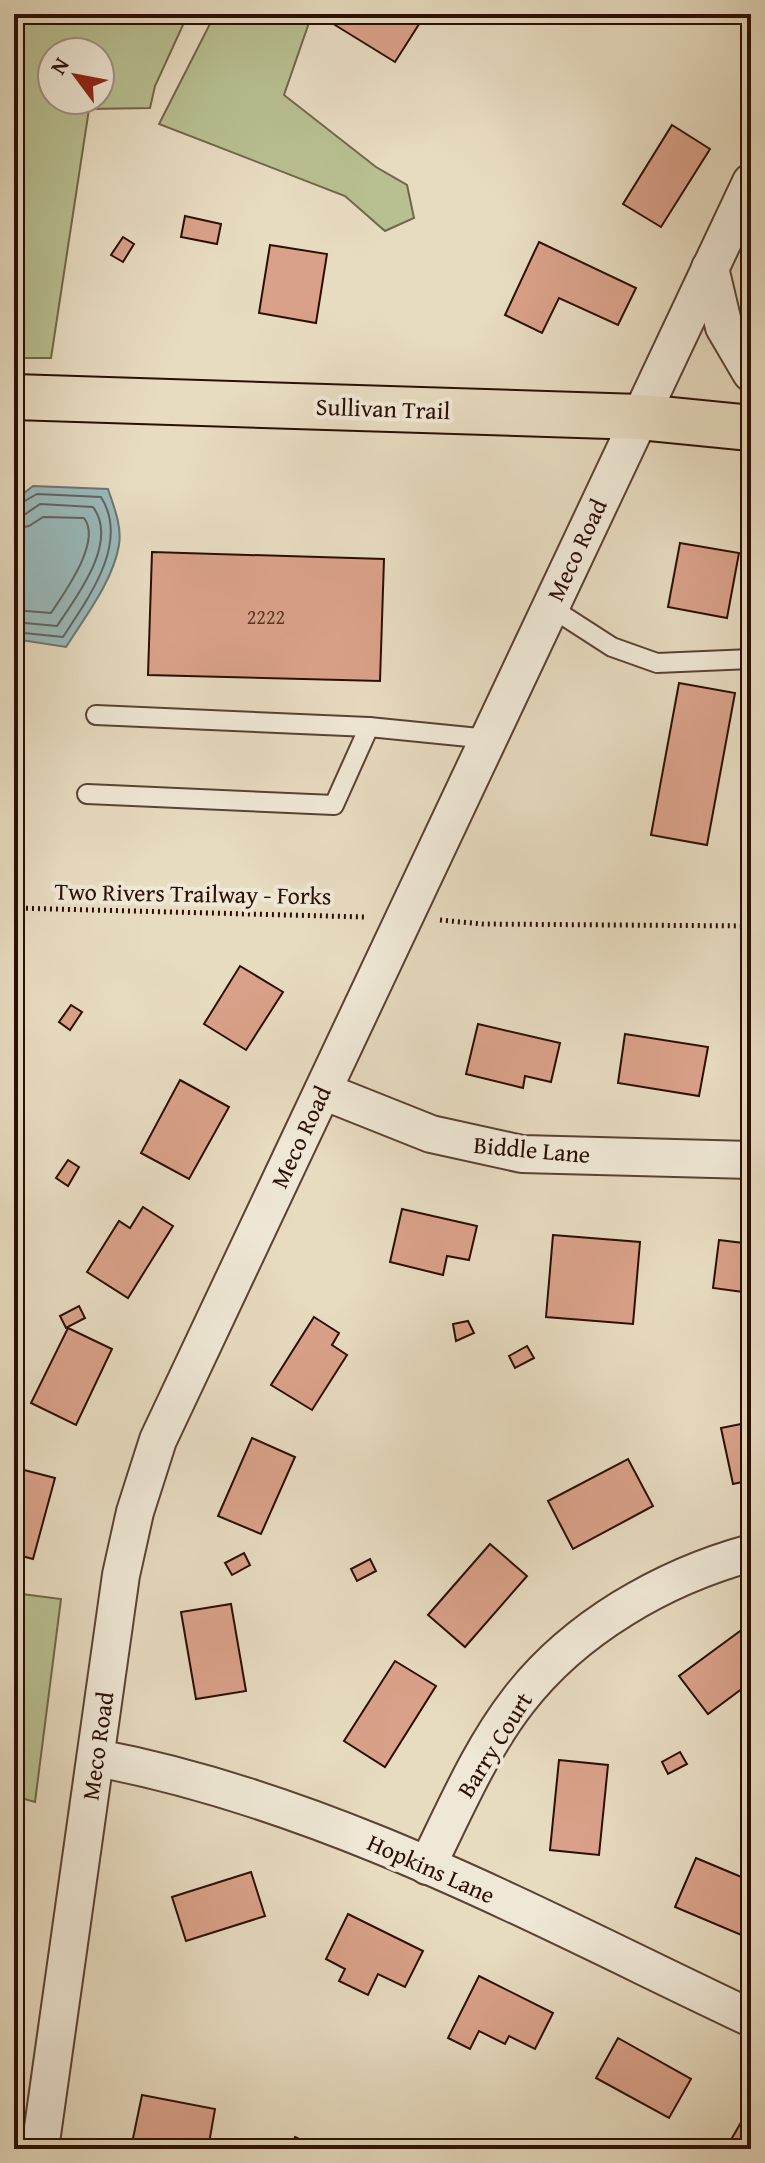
<svg xmlns="http://www.w3.org/2000/svg" width="765" height="2163" font-family="'Gentium Book Plus',serif">
<rect width="100%" height="100%" fill="#e7dbc0"/>
<filter id="stains"><feTurbulence type="fractalNoise" baseFrequency=".0025" numOctaves="4"/><feColorMatrix values="0 0 0 0 .2 0 0 0 0 .09 0 0 0 0 .02 0 0 0 .5 -.17"/></filter>
<radialGradient id="worn" r=".72"><stop offset=".6" stop-color="#630" stop-opacity="0"/><stop offset="1" stop-color="#630" stop-opacity=".3"/></radialGradient>
<g fill="#b8bf91" stroke="#72664a" stroke-width="2" fill-rule="evenodd">
<path d="M16,14H188L155,86L150,108L89,109L51,358H14ZM52,52H100V100H52Z"/>
<path d="M215,14H312L284,95L376,167L407,185L414,218L385,231L345,196L159,124Z"/>
<path d="M14,1593L61,1599L35,1802L14,1796Z"/>
</g>
<path fill="#99b9ba" stroke="#6d7571" stroke-width="2" d="M33,486L108,489C114,507 122,526 119,545C113,581 85,617 66,647L14,639V501Z"/>
<g fill="none" stroke-linecap="round" stroke-linejoin="round">
<g stroke="#62645e" stroke-width="2">
<path d="M14,507L37,494L101,497C130,543 88,598 63,637L14,632"/>
<path d="M14,517L24,515L40,504L93,507C119,542 77,596 57,626L14,622"/>
<path d="M14,529L29,526L43,517L84,518C102,541 65,592 51,613L14,610"/>
</g>
</g>
<g fill="#d9a189" stroke="#2c0e03" stroke-width="2">
<path d="M341,14H409L421,21L395,62L335,25Z"/>
<path d="M672,125L710,149L661,227L623,204Z"/>
<path d="M185,216L221,224L217,244L181,237Z"/>
<path d="M123,237L134,244L123,262L111,255Z"/>
<path d="M539,242L636,288L618,325L559,298L542,333L505,315Z"/>
<path d="M270,245L327,254L316,323L259,313Z"/>
<path d="M680,543L739,553L727,618L668,607Z"/>
<path d="M152,552L384,559L380,681L148,675Z"/>
<path d="M679,683L735,693L707,845L651,835Z"/>
<path d="M240,966L283,992L246,1050L204,1024Z"/>
<path d="M71,1005L82,1012L70,1030L59,1022Z"/>
<path d="M478,1024L560,1043L551,1082L525,1076L523,1088L466,1074Z"/>
<path d="M625,1034L708,1047L699,1096L618,1083Z"/>
<path d="M180,1080L229,1107L189,1179L141,1153Z"/>
<path d="M68,1160L79,1167L68,1186L56,1178Z"/>
<path d="M143,1207L173,1226L128,1298L87,1272L119,1221L130,1228Z"/>
<path d="M402,1209L477,1226L469,1260L447,1256L443,1275L390,1262Z"/>
<path d="M553,1235L640,1242L633,1324L546,1317Z"/>
<path d="M719,1240L751,1244V1293L713,1288Z"/>
<path d="M79,1306L85,1318L66,1328L60,1316Z"/>
<path d="M314,1317L339,1333L332,1345L347,1355L312,1410L271,1385Z"/>
<path d="M468,1321L474,1333L456,1341L453,1324Z"/>
<path d="M68,1328L112,1349L76,1425L31,1403Z"/>
<path d="M527,1346L534,1358L515,1368L509,1356Z"/>
<path d="M751,1422V1480L733,1484L721,1428Z"/>
<path d="M252,1438L295,1457L261,1534L218,1516Z"/>
<path d="M628,1459L653,1506L573,1549L548,1501Z"/>
<path d="M24,1470L55,1478L33,1559L14,1554V1488L19,1489Z"/>
<path d="M490,1544L527,1576L465,1647L428,1615Z"/>
<path d="M244,1553L250,1565L232,1575L225,1563Z"/>
<path d="M370,1559L376,1571L357,1581L351,1569Z"/>
<path d="M231,1604L246,1691L196,1699L181,1612Z"/>
<path d="M751,1623V1682L708,1714L679,1676Z"/>
<path d="M395,1661L436,1686L385,1767L344,1741Z"/>
<path d="M680,1752L687,1764L668,1774L662,1762Z"/>
<path d="M559,1760L608,1765L599,1855L550,1850Z"/>
<path d="M696,1858L751,1881V1926L746,1937L675,1907Z"/>
<path d="M251,1872L265,1916L186,1941L172,1897Z"/>
<path d="M348,1914L423,1951L405,1987L378,1974L368,1995L339,1981L345,1969L326,1959Z"/>
<path d="M479,1976L553,2013L535,2049L509,2036L505,2044L479,2031L470,2049L448,2038Z"/>
<path d="M618,2038L691,2079L669,2118L596,2078Z"/>
<path d="M142,2095L215,2109L208,2149L131,2148Z"/>
<path d="M751,2105V2149H735L728,2145Z"/>
<path d="M295,2137L320,2149H290Z"/>
</g>
<g fill="none" stroke-linecap="round" stroke-linejoin="round">
<defs>
<g id="lane">
<path d="M550,607L612,647L657,663L751,659"/>
<path d="M96,715L369,727L489,739"/>
<path d="M87,794L334,805L369,727"/>
</g>
<g id="street">
<path d="M710,268L724,327L751,373"/>
<path d="M323,1091L431,1134L522,1154L751,1160"/>
<path d="M97,1758C329,1802 539,1918 751,2018"/>
<path d="M427,1866C455,1810 480,1750 518,1701C574,1628 663,1577 751,1553"/>
<path d="M40,2149L121,1575L135,1512L158,1440L751,182"/>
</g>
<path id="primary" d="M14,397L640,417L751,428"/>
</defs>
<use href="#lane" stroke="#5b4132" stroke-width="22"/>
<use href="#street" stroke="#5b4132" stroke-width="40"/>
<use href="#primary" stroke="#2c0e03" stroke-width="48"/>
<g stroke="#2c0e03" stroke-width="5" stroke-dasharray="2 4" stroke-linecap="butt">
<path d="M14,908L366,917"/>
<path d="M440,920L482,924L751,926"/>
</g>
<use href="#lane" stroke="#efe8d6" stroke-width="18"/>
<use href="#street" stroke="#efe8d6" stroke-width="36"/>
<use href="#primary" stroke="#e7dbc0" stroke-width="44"/>
</g>
<g text-anchor="middle" stroke-width="8" stroke-linejoin="round" paint-order="stroke">
<g font-size="20" fill="#573324">
<text x="266" y="624">2222</text>
</g>
<g font-size="24" fill="#2c0e03" stroke="#efe8d6">
<text transform="translate(383 409) rotate(2)" y="8">Sullivan Trail</text>
<text transform="translate(577 550) rotate(-65)" y="8">Meco Road</text>
<text transform="translate(193 894) rotate(1)" y="8">Two Rivers Trailway - Forks</text>
<text transform="translate(301 1137) rotate(-65)" y="8">Meco Road</text>
<text transform="translate(532 1150) rotate(5)" y="8">Biddle Lane</text>
<text transform="translate(495 1745) rotate(-58)" y="8">Barry Court</text>
<text transform="translate(98 1746) rotate(-82)" y="8">Meco Road</text>
<text transform="translate(431 1869) rotate(24)" y="8">Hopkins Lane</text>
</g>
</g>
<rect width="765" height="2163" fill="none" stroke="#e7dbc0" stroke-width="48"/>
<rect x="16" y="16" width="733" height="2131" fill="none" stroke="#2c0e03" stroke-width="4"/>
<rect x="24" y="24" width="717" height="2115" fill="none" stroke="#2c0e03" stroke-width="2"/>
<g transform="translate(76 76) rotate(302)"><circle r="38" fill="#efe8d6" stroke="#a19182" stroke-width="2"/>
<path d="M0-6L14 30L0 20L-14 30Z" fill="#8f2418"/>
<text y="-12" font-size="22" font-weight="bold" text-anchor="middle" fill="#2c0e03">N</text>
</g>
<rect width="100%" height="100%" filter="url(#stains)"/>
<rect width="100%" height="100%" fill="url(#worn)"/>
</svg>
